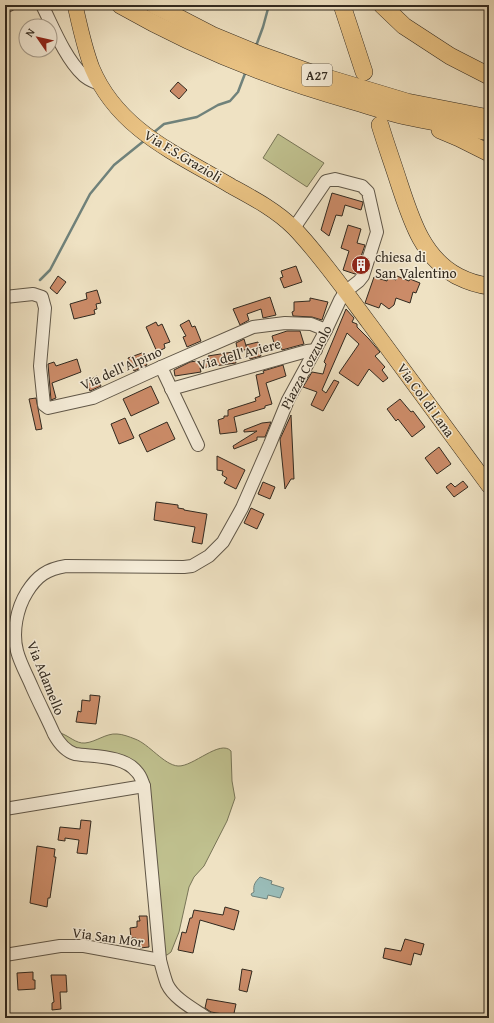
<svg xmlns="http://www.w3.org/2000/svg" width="494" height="1023" font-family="'Gentium Book Plus',serif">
<rect width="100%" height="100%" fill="#efe2c3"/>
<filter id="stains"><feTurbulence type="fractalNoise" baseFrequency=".005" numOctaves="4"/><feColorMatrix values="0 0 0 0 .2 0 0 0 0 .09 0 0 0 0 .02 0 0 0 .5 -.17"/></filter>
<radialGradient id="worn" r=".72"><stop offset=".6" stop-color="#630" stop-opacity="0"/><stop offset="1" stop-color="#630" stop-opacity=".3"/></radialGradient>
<g fill="#c0c18f" stroke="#787557">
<path d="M278,134L324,163L307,187L263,158Z"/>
<path d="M60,733C68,735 76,744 85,743C96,742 106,733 117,734C122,734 130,737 135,739C149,744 164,765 178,766C193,767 220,739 231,751L232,781L235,798L227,821L204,866L194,877L189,887L179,932L171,952L167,955H158L147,837L135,769L70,750Z"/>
</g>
<path fill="#9abdb9" stroke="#70827b" d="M260,877L272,881L271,884L284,888L280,898L268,895L267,899L252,896L251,894L254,892C253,885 255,882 260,877Z"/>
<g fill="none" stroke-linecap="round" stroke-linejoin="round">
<g stroke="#70827b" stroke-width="2.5">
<path d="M256,46L263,27L269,5"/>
<path d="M153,133L164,124L197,117L218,105L230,101L238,92L246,71"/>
<path d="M40,280L50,270L90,194L114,165L145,140"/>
</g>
</g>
<g fill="#cb8b68" stroke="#31291f">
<path d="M178,82L187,90L179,99L170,91Z"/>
<path d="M332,193L363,202V203L361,210L345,205L342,216L336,215L329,236L321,230Z"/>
<path d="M348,225L361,229L357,243L365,245L355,274L343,270L349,251L341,248Z"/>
<path d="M296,266L302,282L284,288L280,278L283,277L281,271Z"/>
<path d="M58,276L66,282L57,294L50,288Z"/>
<path d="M397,276L409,281L410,279L420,283L416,293L413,292L410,303L396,298L394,305L389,309L381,303L379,308L365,303L374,277L387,281L388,277L396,280Z"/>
<path d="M97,290L101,303L96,304L97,309L94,310L95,314L74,319L70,304L87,299L86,293Z"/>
<path d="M270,297L276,315L263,318L261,309L247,314L249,320L240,325L233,309Z"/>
<path d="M310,298L328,302L322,320L312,317L293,316L292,312L294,311V302L310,301Z"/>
<path d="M346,309L354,318L352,322L357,324V327L369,339L380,352L375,356L385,367L382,370L388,378L383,382L369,369L358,386L339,373L359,344L347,333L322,390L326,393L334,380L339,382L323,411L311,405L317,392L303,387L312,372L323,374L326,364L324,362Z"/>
<path d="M189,320L192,327L195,326L201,341L187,347L183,337L186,336L180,325Z"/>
<path d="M156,322L158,326L162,324L170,342L164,344L165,348L157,352L146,327Z"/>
<path d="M287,331H300L304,344L282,350L279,341L274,343L272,336Z"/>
<path d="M244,339L247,349L238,352L236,343Z"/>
<path d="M258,342L261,349H259L261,356L250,359L246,345Z"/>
<path d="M233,352L236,363L200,368L201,372L175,376L174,370L190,362L209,359L208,356Z"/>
<path d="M142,353L147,365L134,371L128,358Z"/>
<path d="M77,359L81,372L52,383L56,398L51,400L48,364L54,362L56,366Z"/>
<path d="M283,365L286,376L266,383L272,404L265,406V408L234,417L237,432L220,434L218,420L224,418V416H228V410L256,401L255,398L260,396L256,375L264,373L263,371Z"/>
<path d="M97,376L101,386L90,391L86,382Z"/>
<path d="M151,386L159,403L131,416L123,399Z"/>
<path d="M36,398L42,429L36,430L29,399Z"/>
<path d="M400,399L411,412L413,411L425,427L412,437L398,419L396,421L387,409Z"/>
<path d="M291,415L294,479H291L285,489L280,439Z"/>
<path d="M125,418L134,438L119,444L111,424Z"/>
<path d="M167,422L175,439L147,452L139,435Z"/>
<path d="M271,422L265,437H257V440L234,449L233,446L257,431L244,432V430L262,423Z"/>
<path d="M439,447L451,464L437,474L425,458Z"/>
<path d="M217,456L245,470L236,489L224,483L227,478L222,475L223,471L217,470Z"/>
<path d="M463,481L468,487L454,497L446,487L451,483L455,487Z"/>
<path d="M263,482L275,487L270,499L258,494Z"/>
<path d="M156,502L178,505V508L184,509V510L207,514L202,544L192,542L195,527L154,520Z"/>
<path d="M251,508L264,514L257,529L244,523Z"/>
<path d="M90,695L100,696L96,724L76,722L78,711L81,712L82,700L90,701Z"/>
<path d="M81,820L91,821L87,854L77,853L79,840L65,838V841L58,840L60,827L80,829Z"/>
<path d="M37,846L55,849L54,857H56L50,898H48L47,907L30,903Z"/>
<path d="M225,907L239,911L234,930L200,920L193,953L178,950L182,932L186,933L190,918H192L194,910L223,915Z"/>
<path d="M139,916H147L149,947L140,948L139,945H136V938H131L130,928L137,927V921H140Z"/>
<path d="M405,939L424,944L421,955L414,953L411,965L383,958L385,948L401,951Z"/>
<path d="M242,969L252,971L247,992L239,990Z"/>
<path d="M33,972V980H35V989L18,990L17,973Z"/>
<path d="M51,975H66L67,992H60L61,1009L52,1010V1003L54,1002Z"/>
<path d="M207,999L236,1004L233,1018H222L223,1014L211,1012L205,1008Z"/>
</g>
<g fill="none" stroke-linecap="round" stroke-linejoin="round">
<defs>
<g id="minor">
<path d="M42,5C53,27 65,58 83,75C88,80 95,82 101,85"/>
<path d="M5,7L9,5"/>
<path d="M5,297L33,294L42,297L45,308L40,366L44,405L48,408L93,398L161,367L253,327L285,323L311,324L326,330"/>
<path d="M161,367L198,445"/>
<path d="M171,389L307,351L316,350"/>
<path d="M5,809L144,786"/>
<path d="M5,955L60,946H84L160,960"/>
<path d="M207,1018C194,1009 174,999 167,984C164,976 162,968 160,960L144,786C142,781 141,776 137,772C124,755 94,757 75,754C65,751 59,743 54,734C47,718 39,703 32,687C27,675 20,663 17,651C12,632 17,608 27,592C37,576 47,569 66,566L184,567L192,566L209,556L223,542L242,508L270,444L288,400L326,330L340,300L345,292L359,281L363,276L377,232L368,192L362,186L335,179L326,181L294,228"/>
</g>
<path id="major" d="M75,5C80,27 84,47 92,68C118,130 177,154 231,186C253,198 276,210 294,228C320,255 346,292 369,323C409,377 449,432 489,486"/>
<g id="highway">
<path d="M120,5C195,48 270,78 353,101C370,106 388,112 405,116C433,122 461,127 489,132"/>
<path d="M154,5L212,35L258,54L314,74L407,102L489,118"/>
<path d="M342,5L364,72"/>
<path d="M382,5L404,26L450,56L489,76"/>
<path d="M380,125C386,145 393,164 399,183C411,219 422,257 457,276C467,281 478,285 489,286"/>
<path d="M440,130L459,138L489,153"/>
</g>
</defs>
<use href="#minor" stroke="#605748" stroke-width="14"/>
<use href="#major" stroke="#31291f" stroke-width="16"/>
<use href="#highway" stroke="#31291f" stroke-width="18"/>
<use href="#minor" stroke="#f5ecd8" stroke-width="12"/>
<use href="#major" stroke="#e8c182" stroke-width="15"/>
<use href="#highway" stroke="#e8c182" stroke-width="17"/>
</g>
<defs>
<symbol id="building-disc" viewBox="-11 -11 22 22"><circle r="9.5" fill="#8f2418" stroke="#f5ecd8"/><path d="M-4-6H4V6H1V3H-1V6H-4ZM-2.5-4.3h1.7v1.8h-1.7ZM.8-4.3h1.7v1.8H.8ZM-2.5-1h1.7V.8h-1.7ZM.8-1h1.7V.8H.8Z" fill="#fff"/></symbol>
</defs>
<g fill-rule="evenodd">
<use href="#building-disc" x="350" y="254" width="22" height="22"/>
</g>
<g text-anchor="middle" stroke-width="3" stroke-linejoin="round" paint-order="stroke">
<rect fill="#f5ecd8" stroke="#6c6456" stroke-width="1" x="302" y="64" width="30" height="22" rx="3"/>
<g font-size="13" font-weight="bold" fill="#31291f">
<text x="317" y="80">A27</text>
</g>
<g font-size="14" fill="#31291f" stroke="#f5ecd8">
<text transform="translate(183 156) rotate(31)" y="5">Via F.S.Grazioli</text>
<text transform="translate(239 354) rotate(-15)" y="5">Via dell'Aviere</text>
<text transform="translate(306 367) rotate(-62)" y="5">Piazza Cozzuolo</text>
<text transform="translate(121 368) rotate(-24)" y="5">Via dell'Alpino</text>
<text transform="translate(426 400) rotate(54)" y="5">Via Col di Lana</text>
<text transform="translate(46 678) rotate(68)" y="5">Via Adamello</text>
<text transform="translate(108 937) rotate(8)" y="5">Via San Mor</text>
</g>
<g font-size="14" fill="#31291f" stroke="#f5ecd8" text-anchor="start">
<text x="375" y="262">chiesa di<tspan x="375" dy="16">San Valentino</tspan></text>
</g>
</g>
<rect width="494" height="1023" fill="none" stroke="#efe2c3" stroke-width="20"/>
<rect x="6" y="6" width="482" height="1011" fill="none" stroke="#31291f" stroke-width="2"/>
<rect x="10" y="10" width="474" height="1003" fill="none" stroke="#31291f"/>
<g transform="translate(38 38) rotate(304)"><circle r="19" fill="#f5ecd8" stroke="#a79e8e"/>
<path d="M0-3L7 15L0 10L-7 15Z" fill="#8f2418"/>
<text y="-6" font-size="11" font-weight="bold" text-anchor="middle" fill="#31291f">N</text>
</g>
<rect width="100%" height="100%" filter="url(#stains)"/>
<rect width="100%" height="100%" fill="url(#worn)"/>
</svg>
